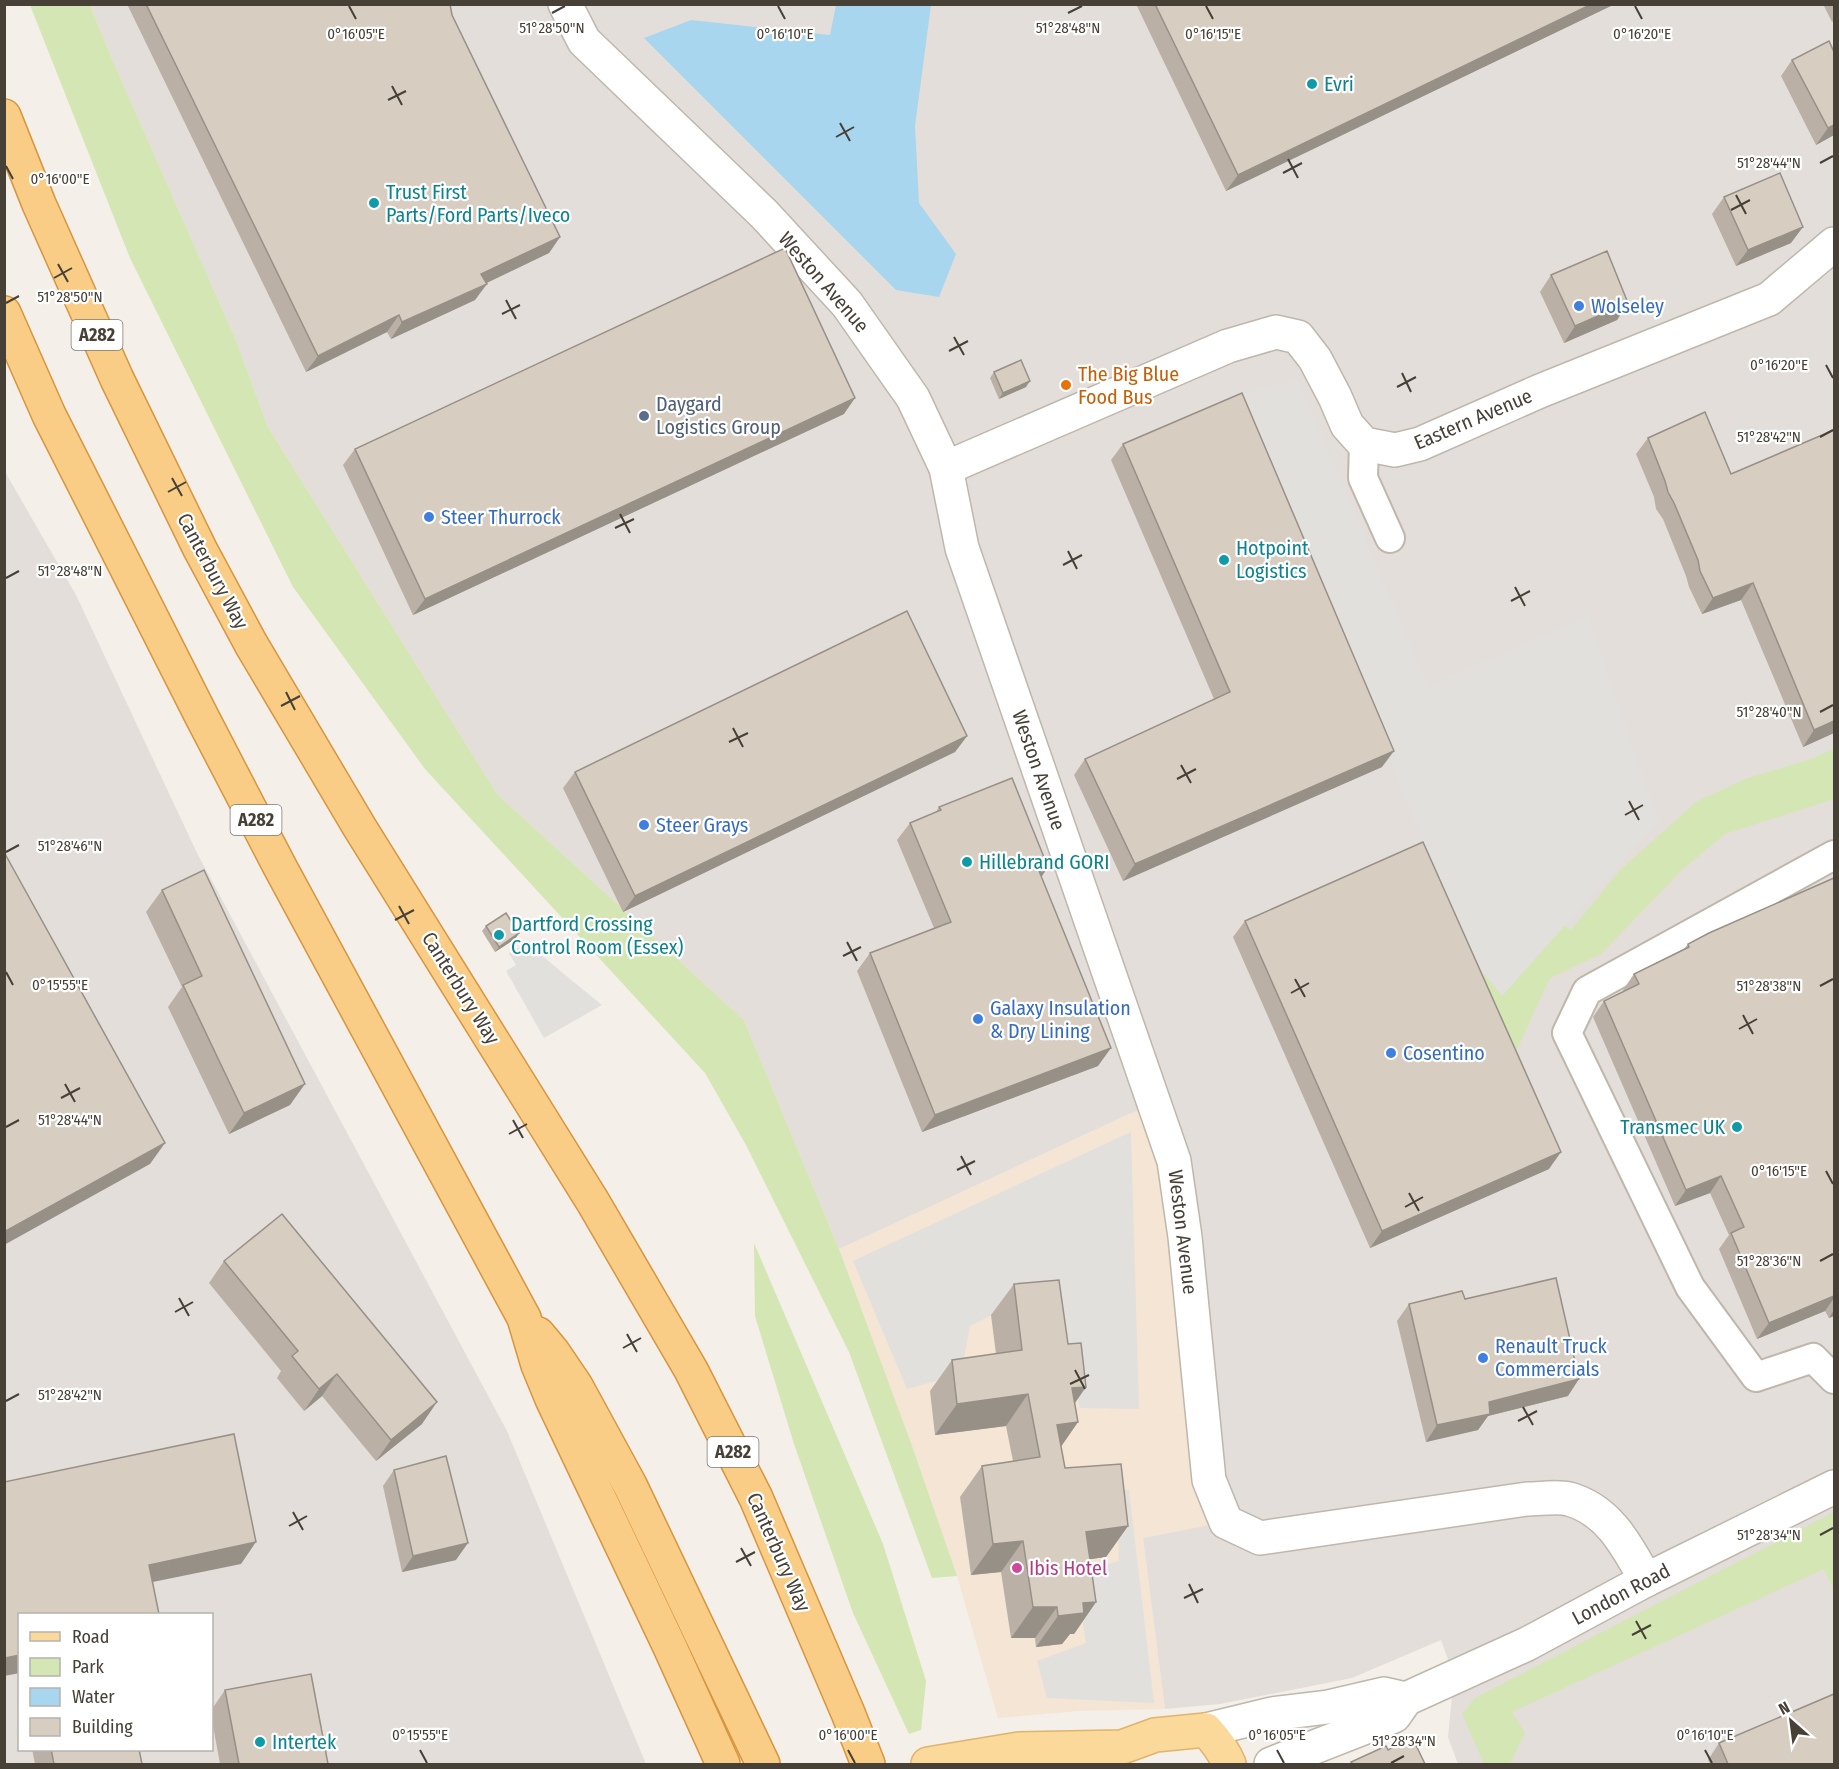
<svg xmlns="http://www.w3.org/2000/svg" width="1839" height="1769" font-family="'Fira Sans Condensed',sans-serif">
<rect width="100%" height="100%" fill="#f4efe9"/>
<path fill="#f4e5d5" d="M1154,1103L1226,1522L1143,1538L1165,1709L1078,1711L998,1718L957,1576L839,1249L1129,1114Z"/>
<g fill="#e3deda" fill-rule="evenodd">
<path d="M90,5H1834V1764H1458L1448,1737L1454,1676L1441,1640L1352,1678L1220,1704L1165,1709L1143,1538L1225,1522L1154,1104L1129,1114L839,1249L744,1020L497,794L268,427L236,340L113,61Z"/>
<path d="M4,470L76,595L197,853L507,1431L646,1764H5ZM20,1614H212V1750H20Z"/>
</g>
<g fill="#d3e6b3">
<path d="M30,5H90L113,61L236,340L268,427L497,794L744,1020L839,1249L912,1446L957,1576L932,1578L849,1352L746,1145L705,1073L425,769L293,587L130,258Z"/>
<path d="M1834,749V799L1725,834L1683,869L1601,954L1550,978L1512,1060L1482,978L1543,912L1571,930L1620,870L1696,802L1745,779L1808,760Z"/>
<path d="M754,1243L883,1544L926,1681L921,1730L909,1734L853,1613L794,1444L755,1316Z"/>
<path d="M1834,1512V1590L1824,1569L1512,1712L1525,1733L1510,1764H1484L1462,1714L1475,1698Z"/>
</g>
<g fill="#e2e0dd">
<path d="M1298,380L1428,687L1588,616L1658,821L1502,996L1471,957L1239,395Z"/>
<path d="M527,943L564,974L602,1005L544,1038L506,971L516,965L509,953Z"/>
<path d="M1131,1132L1139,1409L1080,1408L1047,1287L970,1326L961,1374L907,1389L853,1261Z"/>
<path d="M1117,1489L1129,1490L1154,1703L1047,1698L1037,1661L1086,1643L1075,1573L1119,1561Z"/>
</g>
<path fill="#a8d6ee" d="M836,5H931L915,126L919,203L956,254L939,297L896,290L644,38L691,20L830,35Z"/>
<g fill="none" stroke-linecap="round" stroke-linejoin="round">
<defs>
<g id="minor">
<path d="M1364,444L1363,478L1390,538"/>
<path d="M1834,855L1587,991L1567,1033L1690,1287L1756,1377L1813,1358L1834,1379"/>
</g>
<g id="tertiary">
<path d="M565,4L584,41L764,214L847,304L913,398L946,468L962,548L1174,1161L1185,1237L1209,1480L1226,1522L1260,1538L1527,1499C1540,1499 1557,1496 1569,1499C1609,1510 1627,1546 1646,1580"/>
<path d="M946,468L1228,346L1276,332L1298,337L1315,359L1335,397L1347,425L1364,444L1395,450L1420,444L1540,391L1769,299L1834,244"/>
<path d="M1206,1730L1272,1714L1328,1707L1384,1694L1406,1699"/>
<path d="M1271,1764L1394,1716L1406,1699L1527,1644L1646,1580L1834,1487"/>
</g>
<path id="primary" d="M928,1764L1019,1749L1122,1747L1155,1735L1206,1730C1216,1741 1224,1751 1229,1764"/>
<g id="trunk">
<path d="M4,116L39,204L117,379L200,549L251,644L360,828L593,1202L691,1370L756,1498L848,1713L868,1764"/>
<path d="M4,313L49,415L202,717L280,867L524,1318L538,1365L552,1399L669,1645L723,1764"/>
<path d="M538,1334L553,1352L576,1386L630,1485L763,1764"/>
</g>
</defs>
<use href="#minor" stroke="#bfb7ab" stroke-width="32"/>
<use href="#tertiary" stroke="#bfb7ab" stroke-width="36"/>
<use href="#primary" stroke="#dfb46b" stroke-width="36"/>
<use href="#trunk" stroke="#d7953f" stroke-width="36"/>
<use href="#minor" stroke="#fff" stroke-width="28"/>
<use href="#tertiary" stroke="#fff" stroke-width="33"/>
<use href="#primary" stroke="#fad99b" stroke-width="33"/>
<use href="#trunk" stroke="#f9cd85" stroke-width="33"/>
</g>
<g fill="#bab0a6">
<path d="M127,4H450L452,15L560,237L549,253L486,283L475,300L391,339L387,332L306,372Z"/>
<path d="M1136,4H1615L1226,191Z"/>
<path d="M1823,4H1834V21L1832,22Z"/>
<path d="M1792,60L1834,135L1816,145L1781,76Z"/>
<path d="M1724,197L1791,243L1736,266L1712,214Z"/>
<path d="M1551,275L1628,303L1617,320L1564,343L1540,292Z"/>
<path d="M994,372L1026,387L999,399L990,378Z"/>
<path d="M1705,412L1834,733L1803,747L1741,600L1702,614L1689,587L1686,576L1663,519L1656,509L1654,497L1636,454L1648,438Z"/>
<path d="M844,414L413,615L343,465L355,449Z"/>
<path d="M1123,444L1382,767L1123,881L1074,775L1085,759L1214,699L1111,460Z"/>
<path d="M967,736L955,752L623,912L563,788L575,772Z"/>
<path d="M939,807L1048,867L1041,877L1098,1066L922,1132L857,971L870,953L934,928L897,840L910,823L936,812Z"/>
<path d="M1834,878V1316L1829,1318L1825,1311L1757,1339L1719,1249L1729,1235L1710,1193L1675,1206L1593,1017L1604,1001L1624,992L1623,990L1634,974L1684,949L1688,944Z"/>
<path d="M162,890L290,1105L229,1134L168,1007L182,987L146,912Z"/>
<path d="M1245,921L1549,1169L1370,1248L1233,937Z"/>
<path d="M486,926L519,933L515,939L495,952L482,931Z"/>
<path d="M224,1261L422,1424L376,1461L322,1396L304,1411L277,1378L281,1371L209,1283Z"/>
<path d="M1014,1284L1075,1404L1078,1422L1061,1446L1065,1468L1128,1526L1106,1557L1090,1559L1096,1602L1074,1634H1070L1062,1644L1036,1647L1035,1638H1011L1001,1572L971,1575L960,1497L982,1466L1013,1461L1006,1426L935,1435L930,1391L952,1360L996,1354L991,1315Z"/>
<path d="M1465,1299L1568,1396L1488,1416L1478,1430L1426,1442L1397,1321L1409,1304Z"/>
<path d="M394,1470L456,1560L402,1572L383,1486Z"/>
<path d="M225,1690L328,1764H220L212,1720V1709Z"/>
<path d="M1719,1743L1834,1764H1710L1708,1760Z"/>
<path d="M32,1749H139L142,1764H35Z"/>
</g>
<g fill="#979087">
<path d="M1592,4H1615L1226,191L1238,175Z"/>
<path d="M1834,125V135L1816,145L1828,128Z"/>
<path d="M1803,227L1791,243L1736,266L1748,250Z"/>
<path d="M560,237L549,253L470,291L481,274Z"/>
<path d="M487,284L475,300L391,339L402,322Z"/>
<path d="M1628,303L1617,320L1564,343L1575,326Z"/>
<path d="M399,315L387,332L306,372L318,356Z"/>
<path d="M1030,381L1026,387L999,399L1003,393Z"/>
<path d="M855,398L844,414L413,615L425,599Z"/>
<path d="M1753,583L1741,600L1702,614L1713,598Z"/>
<path d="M1834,721V733L1803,747L1814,730Z"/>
<path d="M967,736L955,752L623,912L635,896Z"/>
<path d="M1394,751L1382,767L1123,881L1135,864Z"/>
<path d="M1048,867L1036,885L1039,871Z"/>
<path d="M519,933L515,939L495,952L499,947Z"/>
<path d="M1111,1048L1098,1066L922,1132L935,1115Z"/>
<path d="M305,1084L290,1105L229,1134L244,1113Z"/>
<path d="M165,1143L150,1164L4,1245V1232Z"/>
<path d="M1561,1152L1549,1169L1370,1248L1382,1231Z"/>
<path d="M1721,1176L1710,1193L1675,1206L1686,1190Z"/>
<path d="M1834,1296V1298L1825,1311L1757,1339L1769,1323Z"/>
<path d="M1834,1310V1316L1829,1318Z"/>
<path d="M337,1374L322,1396L304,1411L319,1389Z"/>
<path d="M1579,1379L1568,1396L1488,1416L1478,1430L1426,1442L1437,1425L1489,1402Z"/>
<path d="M1086,1387L1064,1419L1072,1388Z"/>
<path d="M1028,1394L1006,1426L935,1435L957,1404Z"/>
<path d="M437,1402L422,1424L376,1461L391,1440Z"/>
<path d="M1078,1422L1056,1454L1057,1425Z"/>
<path d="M1128,1526L1106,1557L1064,1563L1086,1532Z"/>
<path d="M1023,1541L1001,1572L971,1575L993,1544Z"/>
<path d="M256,1542L241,1564L133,1586L149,1565Z"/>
<path d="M468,1543L456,1560L402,1572L413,1556Z"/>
<path d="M1096,1602L1074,1634H1070L1062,1644L1036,1647L1058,1616L1083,1603Z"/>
<path d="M1033,1607H1057L1035,1638H1011Z"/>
<path d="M20,1655V1673L4,1676V1659L5,1658Z"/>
</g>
<g fill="#d8cdc1" stroke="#979087" stroke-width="1.5">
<path d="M146,4H450L452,15L560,237L481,274L487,284L402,322L399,315L318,356Z"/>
<path d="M1155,4H1592L1238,175Z"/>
<path d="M1829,41L1834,52V125L1828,128L1792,60Z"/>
<path d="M1780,173L1803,227L1748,250L1724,197Z"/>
<path d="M785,248L855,398L425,599L355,449Z"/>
<path d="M1607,251L1628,303L1575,326L1551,275Z"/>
<path d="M1021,360L1030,381L1003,393L994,372Z"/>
<path d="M1242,393L1394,751L1135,864L1085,759L1230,692L1123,444Z"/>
<path d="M1705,412L1731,474L1834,430V721L1814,730L1753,583L1713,598L1700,571L1698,560L1674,503L1668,492L1665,481L1648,438Z"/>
<path d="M907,611L967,736L635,896L575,772Z"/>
<path d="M1012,778L1048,867L1039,871L1111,1048L935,1115L870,953L951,922L910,823L941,810L939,807Z"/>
<path d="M1423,842L1561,1152L1382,1231L1245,921Z"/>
<path d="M4,852L165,1143L4,1232Z"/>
<path d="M204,870L305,1084L244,1113L183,985L202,976L162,890Z"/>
<path d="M1834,878V1296L1769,1323L1731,1233L1744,1227L1721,1176L1686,1190L1604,1001L1639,984L1634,974L1689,947L1688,944L1709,933Z"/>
<path d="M506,913L519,933L499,947L486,926Z"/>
<path d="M282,1214L437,1402L391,1440L337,1374L319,1389L292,1356L298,1351L224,1261Z"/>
<path d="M1556,1278L1579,1379L1489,1402L1490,1414L1437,1425L1409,1304L1462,1291L1465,1299Z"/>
<path d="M1059,1280L1068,1344L1081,1343L1086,1387L1072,1388L1078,1422L1057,1425L1065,1468L1121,1464L1128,1526L1086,1532L1096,1602L1083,1603L1084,1613L1058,1616L1057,1607H1033L1023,1541L993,1544L982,1466L1040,1457L1028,1394L957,1404L952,1360L1022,1350L1014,1284Z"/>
<path d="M234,1434L256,1542L149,1565L159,1614H20V1655L5,1658L4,1653V1482Z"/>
<path d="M446,1456L468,1543L413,1556L394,1470Z"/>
<path d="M311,1674L328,1764H239L225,1690Z"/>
<path d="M1834,1694V1764H1728L1719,1743Z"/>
<path d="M1412,1737L1425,1764H1353L1351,1762L1386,1746L1388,1750Z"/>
<path d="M51,1749H139L142,1764H54Z"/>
</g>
<path fill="none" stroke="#474037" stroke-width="2" d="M349,6L356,19M778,6L785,19M1206,6L1213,19M1635,6L1642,19M552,13L565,6M1068,13L1082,6M392,86L402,105M388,100L406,91M840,123L850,141M836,137L854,127M1288,159L1298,178M1820,163L1833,156M6,166L13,179M1283,173L1302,163M1736,195L1746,214M1731,210L1750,200M58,264L68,282M54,278L72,268M506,300L516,319M6,303L19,296M502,314L520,305M954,337L964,355M949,351L968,341M1826,365L1833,378M1402,373L1411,392M1397,387L1416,377M1820,437L1833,430M172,478L182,496M168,492L186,482M620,514L630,533M615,528L634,519M1068,551L1077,569M1063,565L1082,555M6,578L19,571M1515,587L1525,606M1511,601L1530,591M286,692L295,710M281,706L300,696M1820,712L1833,705M733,728L743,747M729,742L748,733M1181,765L1191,783M1177,779L1196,769M1629,801L1639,820M1625,815L1643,805M6,852L19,845M399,906L409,924M395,920L414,910M847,942L857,961M843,956L861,947M6,972L13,985M1295,979L1305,997M1820,986L1833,979M1291,993L1309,983M1743,1015L1753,1034M1739,1029L1757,1019M65,1084L75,1102M61,1098L80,1088M513,1120L523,1138M6,1127L19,1120M509,1134L527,1124M961,1156L971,1175M957,1170L975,1161M1826,1171L1833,1184M1409,1193L1419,1211M1405,1207L1423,1197M1820,1261L1833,1254M179,1298L189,1316M175,1312L193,1302M627,1334L637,1352M623,1348L641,1338M1075,1370L1085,1389M1070,1384L1089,1375M6,1401L19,1394M1523,1407L1533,1425M1518,1421L1537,1411M293,1512L303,1530M289,1526L307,1516M1820,1535L1833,1528M741,1548L751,1566M736,1562L755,1552M1189,1584L1198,1603M1184,1598L1203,1589M1636,1621L1646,1639M1632,1635L1651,1625M420,1750L427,1763M848,1750L855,1763M1277,1750L1284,1763M1705,1750L1712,1763M1391,1763L1404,1756"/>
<g fill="#0f9aa8" stroke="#fff" stroke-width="2">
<circle cx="1312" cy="84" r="6"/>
<circle cx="374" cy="203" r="6"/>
<circle cx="1224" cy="560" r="6"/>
<circle cx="967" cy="862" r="6"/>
<circle cx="499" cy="935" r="6"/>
<circle cx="1737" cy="1127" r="6"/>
<circle cx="260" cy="1742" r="6"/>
</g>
<g fill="#3f7fe0" stroke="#fff" stroke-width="2">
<circle cx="1579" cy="306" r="6"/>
<circle cx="429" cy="517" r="6"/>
<circle cx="644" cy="825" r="6"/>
<circle cx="978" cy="1019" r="6"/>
<circle cx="1391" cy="1053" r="6"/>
<circle cx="1483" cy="1358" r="6"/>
</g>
<circle fill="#e8710a" stroke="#fff" stroke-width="2" cx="1066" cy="385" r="6"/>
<circle fill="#5c6f8a" stroke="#fff" stroke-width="2" cx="644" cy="416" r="6"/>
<circle fill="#d1479c" stroke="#fff" stroke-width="2" cx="1017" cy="1568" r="6"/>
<g text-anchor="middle" stroke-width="4.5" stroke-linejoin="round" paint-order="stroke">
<g fill="#fff" stroke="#7e7973" stroke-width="1.5">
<rect x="71.5" y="320" width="51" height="30" rx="4.5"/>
<rect x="230.5" y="805" width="51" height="30" rx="4.5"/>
<rect x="707.5" y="1437" width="51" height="30" rx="4.5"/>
</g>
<g font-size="18" font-weight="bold" fill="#474037">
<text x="97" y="341">A282</text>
<text x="256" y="826">A282</text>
<text x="733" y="1458">A282</text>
</g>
<g font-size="20" fill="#0d838f" stroke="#fff" text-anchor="start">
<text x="1324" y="91">Evri</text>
<text x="386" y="199">Trust First<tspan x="386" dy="23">Parts/Ford Parts/Iveco</tspan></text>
<text x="1236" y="555">Hotpoint<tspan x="1236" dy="23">Logistics</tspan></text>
<text x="979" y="869">Hillebrand GORI</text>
<text x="511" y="931">Dartford Crossing<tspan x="511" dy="23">Control Room (Essex)</tspan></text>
<text x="1725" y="1134" text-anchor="end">Transmec UK</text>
<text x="272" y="1749">Intertek</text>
</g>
<g font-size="20" fill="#474037" stroke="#fff">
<text transform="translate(824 282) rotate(49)" y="7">Weston Avenue</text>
<text transform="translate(1473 419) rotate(-23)" y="7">Eastern Avenue</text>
<text transform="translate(213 571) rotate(62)" y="7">Canterbury Way</text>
<text transform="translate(1039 770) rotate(71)" y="7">Weston Avenue</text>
<text transform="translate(461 988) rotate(58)" y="7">Canterbury Way</text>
<text transform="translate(1183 1232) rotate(83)" y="7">Weston Avenue</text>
<text transform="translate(779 1552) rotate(66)" y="7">Canterbury Way</text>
<text transform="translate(1621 1594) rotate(-28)" y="7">London Road</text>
</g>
<g font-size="20" fill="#366cbe" stroke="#fff" text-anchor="start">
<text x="1591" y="313">Wolseley</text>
<text x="441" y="524">Steer Thurrock</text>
<text x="656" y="832">Steer Grays</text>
<text x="990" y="1015">Galaxy Insulation<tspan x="990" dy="23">&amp; Dry Lining</tspan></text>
<text x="1403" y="1060">Cosentino</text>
<text x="1495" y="1353">Renault Truck<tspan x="1495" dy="23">Commercials</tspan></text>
</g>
<g font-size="20" fill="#c56008" stroke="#fff" text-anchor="start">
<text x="1078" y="381">The Big Blue<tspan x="1078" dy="23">Food Bus</tspan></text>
</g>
<g font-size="20" fill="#4e5e75" stroke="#fff" text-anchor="start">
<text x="656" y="411">Daygard<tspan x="656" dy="23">Logistics Group</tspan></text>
</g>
<g font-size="20" fill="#b23c85" stroke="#fff" text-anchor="start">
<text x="1029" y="1575">Ibis Hotel</text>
</g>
</g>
<g font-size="15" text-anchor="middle" fill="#474037" stroke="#fff" stroke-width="4.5" stroke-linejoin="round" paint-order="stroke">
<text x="552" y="33">51°28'50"N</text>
<text x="1068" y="33">51°28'48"N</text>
<text x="356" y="39">0°16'05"E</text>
<text x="785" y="39">0°16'10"E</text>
<text x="1213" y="39">0°16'15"E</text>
<text x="1642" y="39">0°16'20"E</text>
<text x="1769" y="168">51°28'44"N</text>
<text x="60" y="184">0°16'00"E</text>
<text x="70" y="302">51°28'50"N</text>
<text x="1779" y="370">0°16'20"E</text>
<text x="1769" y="442">51°28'42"N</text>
<text x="70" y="576">51°28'48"N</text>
<text x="1769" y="717">51°28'40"N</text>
<text x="70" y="851">51°28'46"N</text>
<text x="60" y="990">0°15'55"E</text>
<text x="1769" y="991">51°28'38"N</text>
<text x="70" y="1125">51°28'44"N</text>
<text x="1779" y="1176">0°16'15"E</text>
<text x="1769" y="1266">51°28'36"N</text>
<text x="70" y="1400">51°28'42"N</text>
<text x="1769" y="1540">51°28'34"N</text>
<text x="420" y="1740">0°15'55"E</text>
<text x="848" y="1740">0°16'00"E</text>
<text x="1277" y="1740">0°16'05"E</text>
<text x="1705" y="1740">0°16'10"E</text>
<text x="1404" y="1746">51°28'34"N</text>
</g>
<rect width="1839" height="1769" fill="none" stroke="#474037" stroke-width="12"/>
<rect x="18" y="1613" width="195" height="138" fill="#ffffff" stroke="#b5b3af" stroke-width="1.5"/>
<rect x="30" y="1632" width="30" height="9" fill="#fad99b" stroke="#b5b3af" stroke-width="1.5"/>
<text x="72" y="1643" font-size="18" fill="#474037">Road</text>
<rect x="30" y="1658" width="30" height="18" fill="#d3e6b3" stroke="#b5b3af" stroke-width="1.5"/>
<text x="72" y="1673" font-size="18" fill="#474037">Park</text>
<rect x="30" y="1688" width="30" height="18" fill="#a8d6ee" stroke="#b5b3af" stroke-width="1.5"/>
<text x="72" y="1703" font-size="18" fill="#474037">Water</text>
<rect x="30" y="1718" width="30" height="18" fill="#d8cdc1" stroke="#b5b3af" stroke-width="1.5"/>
<text x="72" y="1733" font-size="18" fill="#474037">Building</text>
<g transform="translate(1791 1721) rotate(332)" stroke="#ffffff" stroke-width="4.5" paint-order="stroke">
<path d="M0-4.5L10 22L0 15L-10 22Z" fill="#474037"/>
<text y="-9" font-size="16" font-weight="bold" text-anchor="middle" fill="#474037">N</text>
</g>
</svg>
